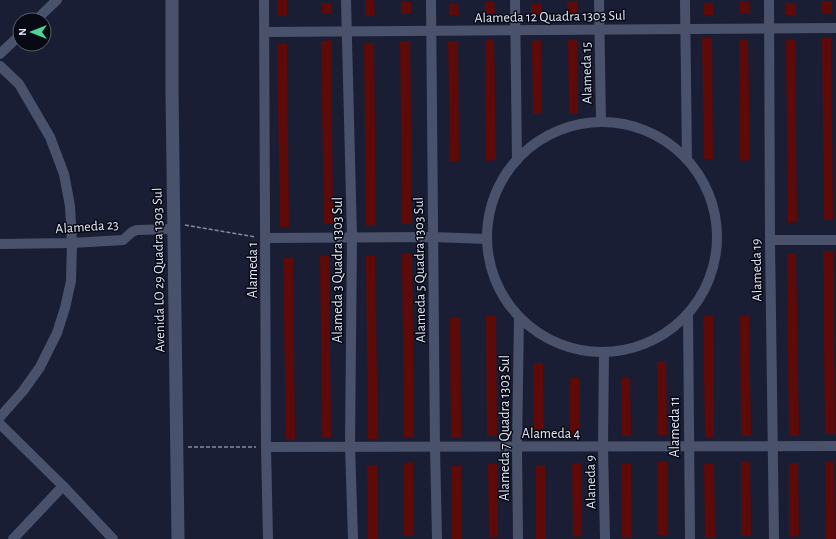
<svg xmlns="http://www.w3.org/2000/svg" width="836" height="539" font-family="'Alegreya Sans',sans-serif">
<rect width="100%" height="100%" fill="#191e35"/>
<g fill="#5d0a08">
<path d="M277,0H287V16H278Z"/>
<path d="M365,0H374L375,16H365Z"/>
<path d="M577,1V13H567V2Z"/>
<path d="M740,1H749L750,13H740Z"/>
<rect x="822" y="1" width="10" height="12"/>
<rect x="401" y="2" width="10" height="12"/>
<path d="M485,2H494L495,13H485Z"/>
<path d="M322,3H331L332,14H322Z"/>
<rect x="704" y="3" width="9" height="12"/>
<rect x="786" y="3" width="10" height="12"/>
<path d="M449,4H458L459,15H449Z"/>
<rect x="531" y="4" width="10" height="11"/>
<path d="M702,38H712L713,159H704Z"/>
<path d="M822,38H831L833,220H824Z"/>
<path d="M331,40L333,223H324L321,41Z"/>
<path d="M485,40H494L496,160L486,161Z"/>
<path d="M541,40L542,114H533L532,41Z"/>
<path d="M568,40H577L578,114H569Z"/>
<path d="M739,40H748L750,160L740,161Z"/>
<path d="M786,40H795L797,222L788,223Z"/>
<path d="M400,41H410L412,224H402Z"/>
<path d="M448,41H458L459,161H450Z"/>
<path d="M364,43H374L376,226H366Z"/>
<path d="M277,44H287L289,227H280Z"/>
<path d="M823,251H833L835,434H825Z"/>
<path d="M796,253L799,436H789L787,254Z"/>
<path d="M402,254H412L414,437H404Z"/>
<path d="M320,256H329L331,438H322Z"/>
<path d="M366,256H375L378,439H368Z"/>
<path d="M283,258H293L295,440H286Z"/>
<path d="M496,315L497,436H487L486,316Z"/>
<path d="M703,316H713L714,437H705Z"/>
<path d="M740,316H749L751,436H741Z"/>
<path d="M450,318H460L461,438H451Z"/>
<path d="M666,361L667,435H658L657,362Z"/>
<path d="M533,363H543L544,437H534Z"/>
<path d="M630,377L631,436H622L621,378Z"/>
<path d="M570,378H579L580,436H570Z"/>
<path d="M667,461L668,535H658V462Z"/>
<path d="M825,461H834L835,539H826Z"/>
<path d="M413,462L414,536H404V463Z"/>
<path d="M741,462H750L751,536H741Z"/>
<path d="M497,463L498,537H489L488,464Z"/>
<path d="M572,463H581L582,536L573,537Z"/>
<path d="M789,463H798L799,536L789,537Z"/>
<path d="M621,464H631L632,538H622Z"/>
<path d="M704,464H714L715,538H705Z"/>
<path d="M367,465H377L378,539H368Z"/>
<path d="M536,465H545L546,539H536Z"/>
<path d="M452,466H461L462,539H452Z"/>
</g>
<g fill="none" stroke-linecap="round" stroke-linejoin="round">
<g stroke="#84899d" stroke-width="1.5" stroke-dasharray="4 2" stroke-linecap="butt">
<path d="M185,225L256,237"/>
<path d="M188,447H256"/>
</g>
<g stroke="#4a526b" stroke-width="10">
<path d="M264,0L266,447L268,539"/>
<path d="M346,0L352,237L350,446L353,539"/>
<path d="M431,0L435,447L437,539"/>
<path d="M515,0L517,160"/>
<path d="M599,0L601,122"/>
<path d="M685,0L687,159"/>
<path d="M769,0L770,240L774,539"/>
<path d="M36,20L57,0"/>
<path d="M265,32L836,28"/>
<path d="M0,54L20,35"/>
<path d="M0,66L19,84L50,137L64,174L70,206L72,243L71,281L65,308L57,333L40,367L23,391L0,417"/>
<circle cx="602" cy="237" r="115"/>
<path d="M266,238L433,237L487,239"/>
<path d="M770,240H836"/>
<path d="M0,244L72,243L123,240L132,232L137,230L173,229"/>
<path d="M688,314L690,539"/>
<path d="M604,353L603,447L605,539"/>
<path d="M0,424L63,486L113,539"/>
<path d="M266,447L836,446"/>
<path d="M13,539L63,486"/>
<path d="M518,539L517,447L519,317"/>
</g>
<path stroke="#4a526b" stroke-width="13" d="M172,0V92L178,539"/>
</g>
<g text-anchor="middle" stroke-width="3" stroke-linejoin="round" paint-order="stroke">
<g font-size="14" fill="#e3e8f8" stroke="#070913">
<text transform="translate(550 16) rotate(-1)" y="5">Alameda 12 Quadra 1303 Sul</text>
<text transform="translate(586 73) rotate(-91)" y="5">Alameda 15</text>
<text transform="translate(87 226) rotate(-4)" y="5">Alameda 23</text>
<text transform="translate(158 270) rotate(-91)" y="5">Avenida LO 29 Quadra 1303 Sul</text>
<text transform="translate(252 270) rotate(-90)" y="5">Alameda 1</text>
<text transform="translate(337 270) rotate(-90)" y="5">Alameda 3 Quadra 1303 Sul</text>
<text transform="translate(419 270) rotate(-91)" y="5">Alameda 5 Quadra 1303 Sul</text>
<text transform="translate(756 270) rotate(-91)" y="5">Alameda 19</text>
<text transform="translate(674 427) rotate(-90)" y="5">Alameda 11</text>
<text transform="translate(504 428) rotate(-90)" y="5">Alameda 7 Quadra 1303 Sul</text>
<text x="551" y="438">Alameda 4</text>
<text transform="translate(590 482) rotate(-91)" y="5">Alaneda 9</text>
</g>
</g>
<g transform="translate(32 32) rotate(270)"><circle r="19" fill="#070913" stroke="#5f626f"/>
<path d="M0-3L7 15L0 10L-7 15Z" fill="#50d398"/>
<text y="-6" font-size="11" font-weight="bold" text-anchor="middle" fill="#e3e8f8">N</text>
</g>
</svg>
